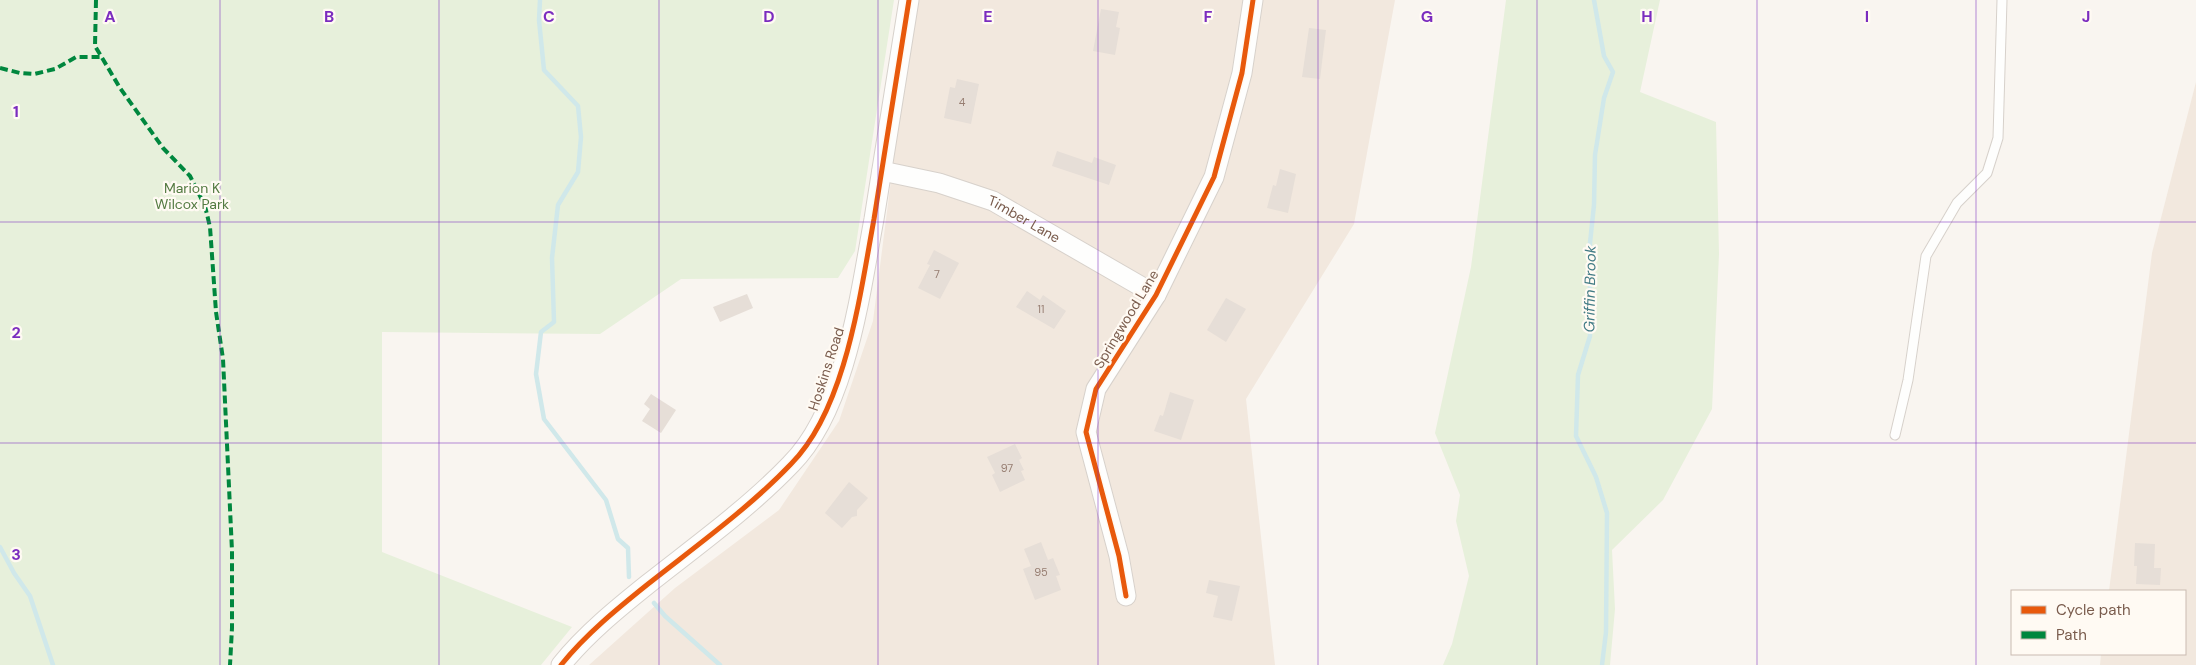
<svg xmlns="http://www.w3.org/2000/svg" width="2196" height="665" font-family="'DM Sans',sans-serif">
<rect width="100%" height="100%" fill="#f9f5f0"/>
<g fill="#f2e8de">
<path d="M914,0H1395L1354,224L1246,399L1275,665H589L675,588L779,510L839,421L873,321Z"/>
<path d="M2196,82V665H2100L2101,654H2185V591H2109L2152,253Z"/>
</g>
<g fill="#e7f0db">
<path d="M0,0H894L855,251L838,278L681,279L600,334L382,332V552L572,627L541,665H0Z"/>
<path d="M1506,0H1660L1640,92L1716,122L1719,254L1712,409L1663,500L1612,550L1615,609L1610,665H1443L1452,644L1469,576L1456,521L1460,495L1435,433L1471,267Z"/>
</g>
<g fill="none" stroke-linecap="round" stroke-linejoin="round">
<g stroke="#d0e8ea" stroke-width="4.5">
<path d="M540,0L539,20L544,70L578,106L581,137L578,172L558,205L552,258L554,322L541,332L536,374L544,419L606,500L618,539L628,548L629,577"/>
<path d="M1594,0L1604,56L1613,72L1604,98L1595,155L1594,205L1590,243V336L1578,375L1576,436L1596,477L1607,513L1606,632L1602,665"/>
<path d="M0,547L14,573L30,596L53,665"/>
<path d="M654,603L665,616L720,665"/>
</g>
</g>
<g fill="#e6ded7">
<path d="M1101,9L1119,12L1116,27L1120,28L1115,55L1093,51Z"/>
<path d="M1309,28L1326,30L1320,79L1302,77Z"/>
<path d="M957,79L979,84L971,124L944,118L950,87L955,88Z"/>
<path d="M1057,151L1092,163L1094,157L1116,165L1109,185L1052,166Z"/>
<path d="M1280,169L1296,174L1288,213L1267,208L1273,185L1276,186Z"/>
<path d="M934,250L959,263L940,299L918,288L930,265L927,264Z"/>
<path d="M1027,291L1040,300L1043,295L1066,311L1054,329L1016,307Z"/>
<path d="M747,294L753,308L720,322L713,307Z"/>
<path d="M1226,298L1246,309L1226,342L1207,330Z"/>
<path d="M1170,392L1194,400L1181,440L1154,431L1160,415L1163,416Z"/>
<path d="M651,394L676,410L661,433L642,421L650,409L644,404Z"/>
<path d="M1015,444L1022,458L1019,460L1024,470L1021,471L1025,480L1000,492L992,475L995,473L987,457Z"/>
<path d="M849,482L868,498L857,510V516L852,517L842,528L825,513Z"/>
<path d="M1041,542L1048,560L1053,558L1060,575L1056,576L1061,590L1035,600L1023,569L1031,566L1024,549Z"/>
<path d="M2135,543L2155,544L2154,568H2161L2160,585L2136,584L2137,566H2134Z"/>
<path d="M1209,580L1240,586L1232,621L1213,617L1218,596L1206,593Z"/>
</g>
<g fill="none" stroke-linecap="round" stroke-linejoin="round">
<defs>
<path id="lane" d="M1895,435L1908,380L1926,256L1957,203L1987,173L1998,138L2002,0"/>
<g id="street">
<path id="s1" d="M882,171L939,183L993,201L1156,295"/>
<path d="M1126,596L1119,556L1086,432L1096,389L1156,295L1214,177L1242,73L1253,0"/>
<path d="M561,665C586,634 618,608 648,584C696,546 749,508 791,464C846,409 860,294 874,219C886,146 897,73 909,0"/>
</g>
</defs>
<use href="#lane" stroke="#d7d1cb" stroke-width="11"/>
<use href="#street" stroke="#d7d1cb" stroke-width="21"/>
<use href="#lane" stroke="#fefefd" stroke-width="9"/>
<use href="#street" stroke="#fefefd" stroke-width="19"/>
<g stroke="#00873e" stroke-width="4" stroke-dasharray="8 4" stroke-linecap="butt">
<path d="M96,0L95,46L120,88L163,148L190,176L205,206L210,227L216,312L223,359L232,551V628L230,665"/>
<path d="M0,68L20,73L34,74L55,69L76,57H102"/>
</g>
<defs>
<g id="cycleway">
<path d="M1126,596L1119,556L1086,432L1096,389L1156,295L1214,177L1242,73L1253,0"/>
<path d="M561,665C586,634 618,608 648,584C696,546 749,508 791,464C846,409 860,294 874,219C886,146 897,73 909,0"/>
</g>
</defs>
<use href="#cycleway" stroke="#fffaf3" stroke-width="8"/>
<use href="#cycleway" stroke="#e8590c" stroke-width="5"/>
</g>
<path fill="none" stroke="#7b2cbf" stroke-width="1" stroke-opacity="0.55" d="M220,0V665M439,0V665M659,0V665M878,0V665M1098,0V665M1318,0V665M1537,0V665M1757,0V665M1976,0V665M0,222H2196M0,443H2196"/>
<g text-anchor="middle" stroke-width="4.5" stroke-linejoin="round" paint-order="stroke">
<g font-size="11" fill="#977e72">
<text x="962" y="106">4</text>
<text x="937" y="278">7</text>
<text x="1041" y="313">11</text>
<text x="1007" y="472">97</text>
<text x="1041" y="576">95</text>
</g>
<g font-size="14" fill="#537a41" stroke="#fffaf3">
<text x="192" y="193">Marion K<tspan x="192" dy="16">Wilcox Park</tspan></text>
</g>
<g font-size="14" fill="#7a5c4d" stroke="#fffaf3">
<text dy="5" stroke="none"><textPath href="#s1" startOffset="151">Timber Lane</textPath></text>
<text transform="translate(1126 319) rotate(-59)" y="5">Springwood Lane</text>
<text transform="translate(826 369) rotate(-72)" y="5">Hoskins Road</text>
</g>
<g font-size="15" font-style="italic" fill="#437c86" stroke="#fffaf3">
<text transform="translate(1590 289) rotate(-89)" y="5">Griffin Brook</text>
</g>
</g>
<g font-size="16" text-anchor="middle" font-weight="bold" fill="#7b2cbf" stroke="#fffaf3" stroke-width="4.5" stroke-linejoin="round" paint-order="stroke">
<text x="110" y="22">A</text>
<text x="329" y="22">B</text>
<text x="549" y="22">C</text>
<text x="769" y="22">D</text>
<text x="988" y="22">E</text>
<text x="1208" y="22">F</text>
<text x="1427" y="22">G</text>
<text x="1647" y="22">H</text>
<text x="1867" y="22">I</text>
<text x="2086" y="22">J</text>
<text x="16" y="117">1</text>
<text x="16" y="338">2</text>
<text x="16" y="560">3</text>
</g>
<rect x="2011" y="590" width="175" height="65" fill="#fffaf3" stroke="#cabbb1"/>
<rect x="2021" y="606" width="25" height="8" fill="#e8590c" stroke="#cabbb1"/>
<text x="2056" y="615" font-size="15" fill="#7a5c4d">Cycle path</text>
<rect x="2021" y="631" width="25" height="8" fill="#00873e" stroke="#cabbb1"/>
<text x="2056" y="640" font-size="15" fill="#7a5c4d">Path</text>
</svg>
